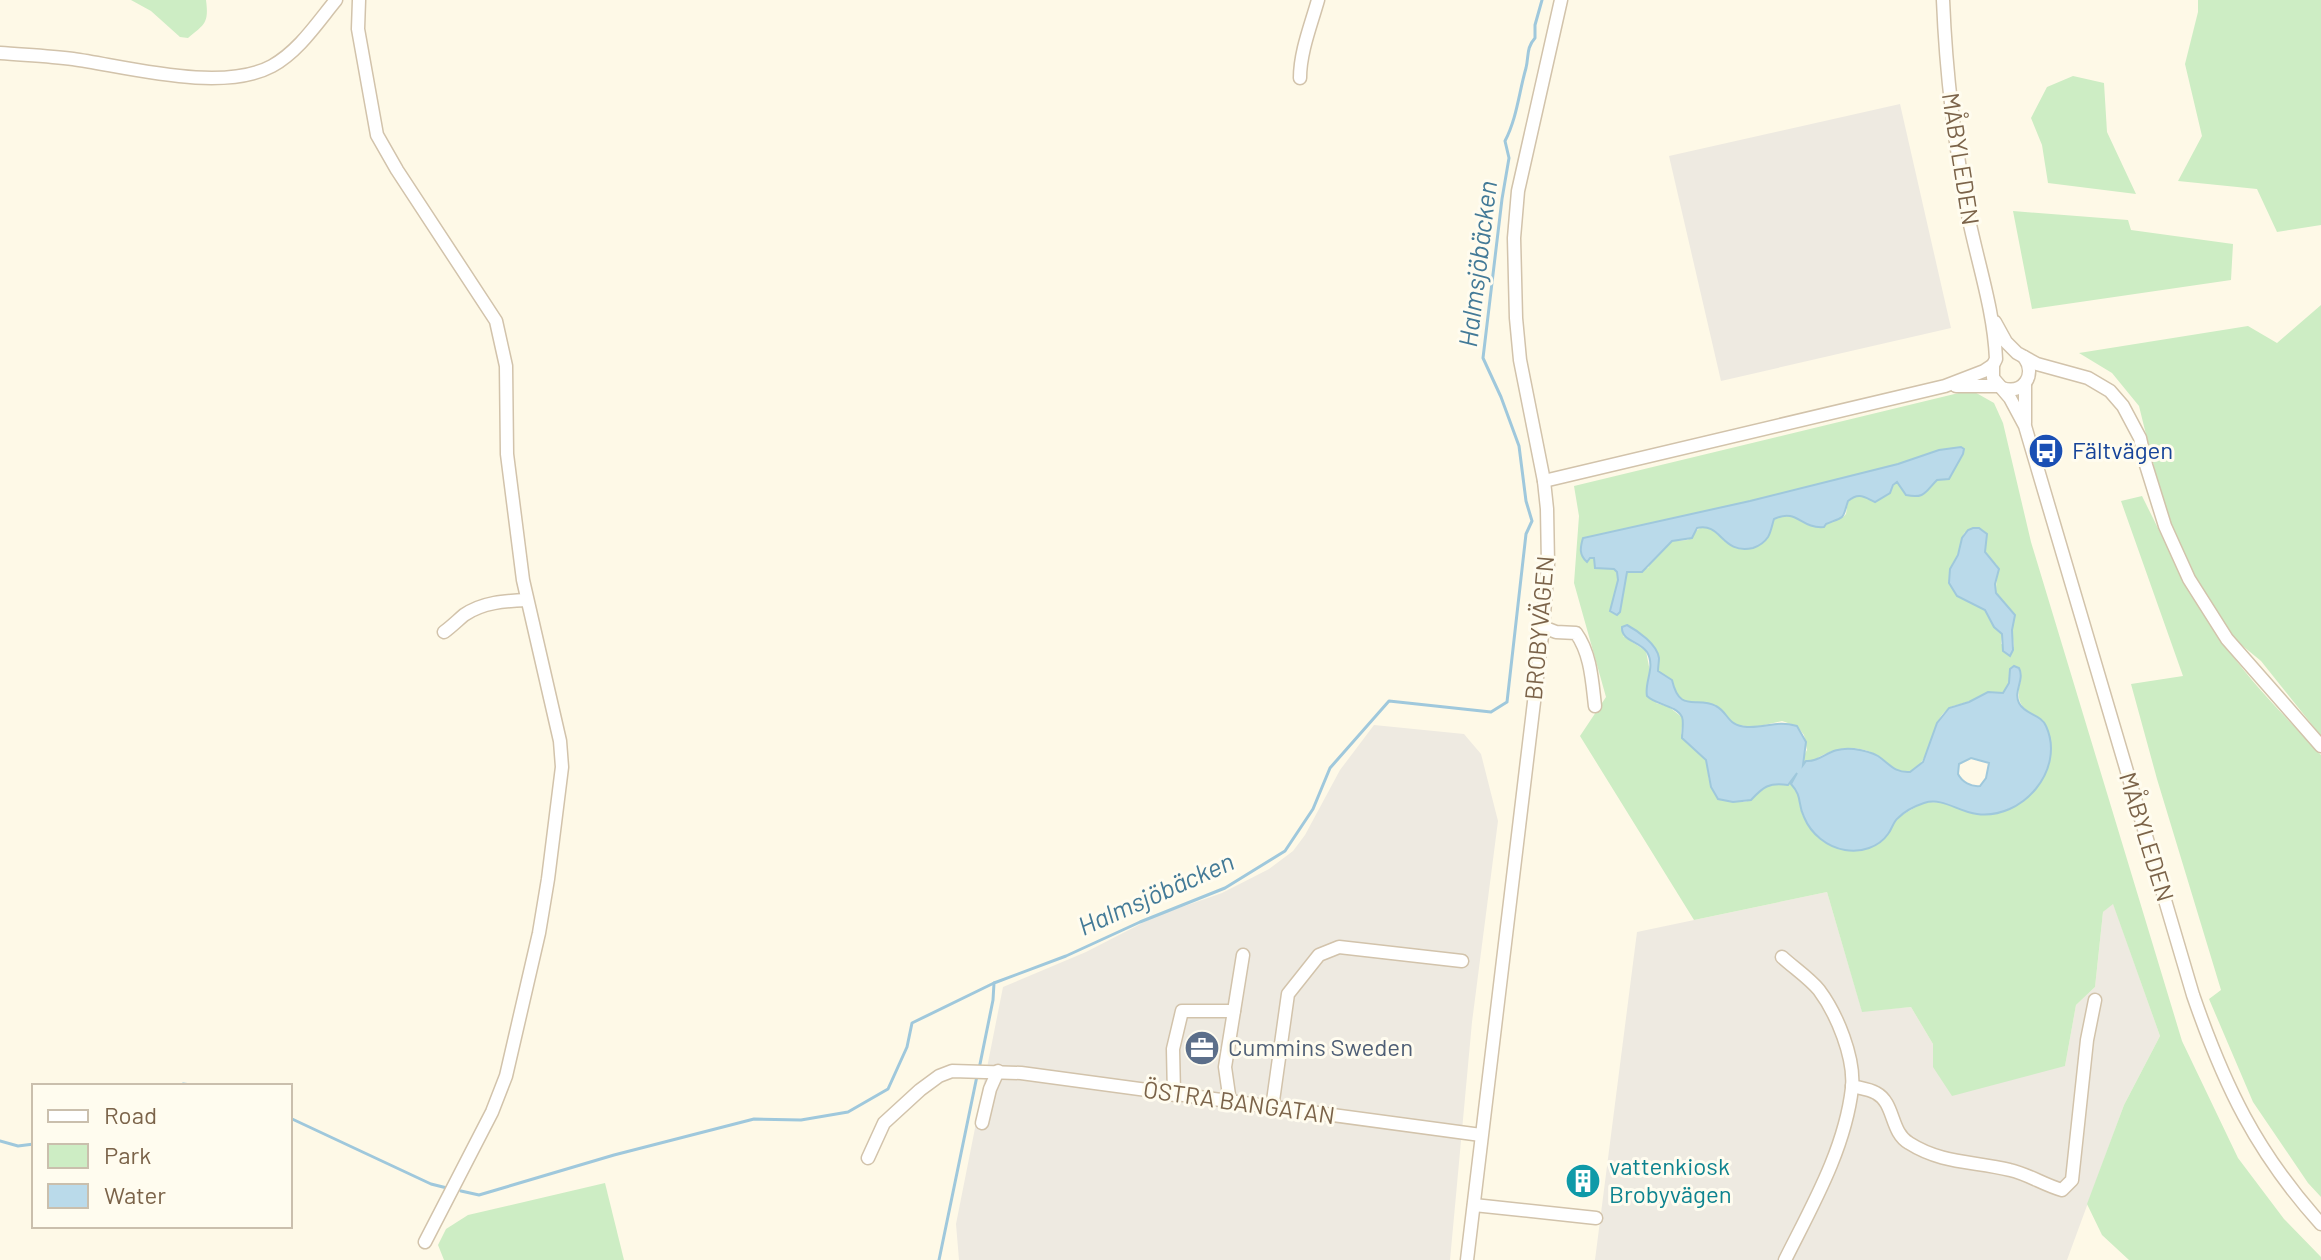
<svg xmlns="http://www.w3.org/2000/svg" width="2321" height="1260" font-family="Barlow,sans-serif">
<rect width="100%" height="100%" fill="#fef9e7"/>
<g fill="#eeeae1">
<path d="M1900,104L1951,328L1721,381L1669,156Z"/>
<path d="M1374,725L1464,734L1481,754L1498,821L1472,1022L1450,1260H959L956,1224L1003,987L1086,952L1156,916L1222,893L1269,869L1293,851L1305,835L1340,770Z"/>
<path d="M1827,892L1862,1011L1911,1007L1933,1044V1067L2065,1066L2076,1005L2095,987L2103,912L2113,903L2160,1036L2124,1105L2067,1260H1595L1637,932Z"/>
</g>
<g fill="#cdedc4" fill-rule="evenodd">
<path d="M131,0H206C209,23 205,24 188,38L180,37L151,11Z"/>
<path d="M2198,0H2321V225L2277,232L2257,189L2178,181L2202,136L2185,64L2198,12Z"/>
<path d="M2073,76L2104,83L2107,132L2136,194L2048,183L2042,145L2031,118L2047,87Z"/>
<path d="M2013,211L2128,220L2131,230L2233,244L2231,280L2032,309Z"/>
<path d="M2321,305V736L2261,661L2227,633L2183,561L2157,479L2139,406L2112,373L2079,353L2248,326L2277,343Z"/>
<path d="M1971,390L1994,403L2003,423L2031,542L2182,1041L2238,1158L2284,1219L2321,1257V1260H2129L2102,1235L2087,1204L2124,1105L2160,1036L2113,904L2103,912L2095,987L2076,1005L2065,1066L1952,1096L1933,1067V1044L1911,1007L1862,1012L1827,892L1694,920L1580,736L1606,697L1574,583L1579,516L1574,486ZM1961,447L1964,449L1962,454L1949,479L1937,480L1930,486L1897,482C1886,491 1883,509 1864,495H1858L1848,501L1846,514L1843,517L1826,524L1800,521L1792,515H1786L1774,519L1770,532L1724,541C1708,523 1704,521 1688,540L1672,541L1650,564L1648,568L1627,572L1620,612L1617,572L1615,569L1595,568V558H1590L1583,538L1750,501L1898,464L1939,450ZM1973,528L1987,557L1997,565L1996,593L2015,615L2012,630L2014,647L2001,644L2002,634L1994,627L1985,610L1976,604L1952,564L1958,555L1964,533ZM1633,629C1651,644 1658,646 1658,671L1667,677L1677,695L1684,701L1706,703L1721,710L1730,722L1737,725L1755,727L1782,721L1797,726L1804,735L1807,750L1788,785L1772,783L1765,785L1751,800L1744,802L1718,799L1709,780L1706,760L1681,734L1683,718L1669,707L1656,703L1646,651L1623,636ZM2010,669L2021,680C2016,696 2018,708 2035,715L2051,745V752L2049,765L2038,786L1984,814H1975L1946,803L1929,802L1921,804L1902,815L1895,820L1891,828L1844,850C1814,839 1790,814 1803,780C1809,766 1811,760 1825,754C1841,746 1865,746 1879,757C1890,765 1895,773 1910,772C1935,759 1927,724 1949,708C1954,705 1962,704 1967,702C1983,697 1986,692 2003,693L2009,683Z"/>
<path d="M2142,496C2166,544 2189,593 2219,637C2248,680 2286,717 2321,755V1197L2308,1183L2253,1102L2209,999L2221,990L2157,779L2131,684L2183,676L2121,501Z"/>
<path d="M605,1183L624,1260H444L438,1245L446,1229L468,1215Z"/>
</g>
<g fill="#badaea" stroke="#9fc8dc" stroke-width="2" fill-rule="evenodd">
<path d="M1961,447L1964,449L1963,454L1949,479L1937,480C1925,492 1925,499 1906,495L1897,482L1893,485L1890,493L1875,502C1864,497 1859,492 1848,501C1842,520 1846,516 1826,524L1824,527C1800,529 1798,508 1774,519C1772,525 1771,532 1768,537C1764,543 1759,546 1753,548C1721,555 1722,522 1697,528L1692,538L1672,541L1642,572H1627L1620,612L1617,615L1610,611L1618,580L1617,572L1614,569L1595,568L1594,558H1590L1587,562C1579,555 1580,548 1583,538L1750,501L1898,464L1939,450Z"/>
<path d="M1973,528H1979L1987,534L1985,552L1999,569L1995,584L1996,593L2015,615L2012,630L2013,650L2010,656L2003,651L2002,634L1994,627L1985,610L1957,596L1949,583L1950,569L1958,555L1962,538L1968,530Z"/>
<path d="M1627,625C1638,631 1657,644 1659,658C1659,662 1658,667 1658,671L1672,680C1680,715 1697,695 1716,706C1729,713 1727,726 1747,727C1767,728 1776,720 1797,726L1806,742L1803,765L1806,761C1823,762 1828,746 1854,749C1861,750 1871,752 1878,756C1890,764 1894,773 1910,772L1923,762L1937,723L1949,708L1969,702L1988,692L2003,693L2009,683L2010,669L2014,666L2019,668C2025,680 2013,691 2019,703C2025,715 2041,714 2046,726C2066,770 2022,820 1977,814C1958,812 1943,797 1924,803C1915,806 1904,812 1898,818C1893,822 1892,829 1888,834C1879,847 1861,853 1845,850C1827,847 1811,834 1804,817C1797,803 1803,797 1791,784L1797,773L1788,785C1769,782 1763,787 1751,800L1733,802L1718,799L1711,787L1706,760L1682,738C1682,732 1684,722 1682,717C1676,705 1656,705 1647,696C1644,682 1656,667 1647,652C1639,641 1621,641 1622,627ZM1971,758L1989,763L1986,778L1980,786C1971,787 1962,782 1958,774L1959,764Z"/>
</g>
<g fill="none" stroke-linecap="round" stroke-linejoin="round">
<g stroke="#9fc8dc" stroke-width="3">
<path d="M979,1069L993,1000L994,983L1066,956L1140,922L1225,888L1285,851L1313,809L1330,768L1389,701L1491,712L1507,702L1526,534L1532,521L1526,501L1519,446L1501,397L1483,358L1502,199L1509,158L1505,141C1517,118 1519,92 1526,68C1529,56 1526,48 1535,38V25L1542,0"/>
<path d="M179,1086L183,1084L200,1086"/>
<path d="M290,1118L431,1184L447,1188"/>
<path d="M0,1141L18,1146L34,1144"/>
<path d="M461,1191L479,1195L614,1155L754,1119L801,1120L848,1112L888,1089L907,1047L912,1023L994,983"/>
<path d="M939,1260L977,1076"/>
</g>
<defs>
<g id="minor">
<path d="M359,0L358,29L377,135L397,170L496,321L506,366L507,454L523,580L560,741L562,767L548,879L539,933L506,1076L492,1112L425,1242"/>
<path d="M1943,0C1946,74 1955,148 1969,220C1979,267 1994,312 1996,359L1993,365V378L2010,398L2025,426L2193,995C2224,1085 2256,1152 2321,1224"/>
<path d="M0,53C24,55 49,56 73,59C128,67 222,93 272,66C299,51 317,23 336,0"/>
<path d="M1300,78C1300,52 1311,25 1318,0"/>
<path d="M1995,322L2006,342L2017,353L2037,364L2088,378L2110,391L2123,406L2140,438L2146,465L2165,526L2189,579L2227,639L2321,746"/>
<path d="M1956,386H1999"/>
<path d="M2002,388C2023,395 2037,375 2024,357"/>
<path d="M2025,423V384"/>
<path d="M1544,481L1945,386L1984,371L1993,365"/>
<path d="M1543,627L1556,632L1576,633C1591,654 1592,681 1595,706"/>
<path d="M444,632C451,627 457,621 464,615C483,602 505,601 527,600"/>
<path d="M1782,957C1794,968 1809,978 1819,990C1837,1014 1855,1058 1852,1088C1845,1149 1812,1206 1785,1260"/>
<path d="M1852,1086C1859,1088 1869,1089 1876,1093C1895,1103 1890,1132 1909,1143C1942,1164 1974,1161 2010,1170C2028,1174 2044,1185 2062,1190L2072,1180L2087,1040L2095,1000"/>
<path d="M1174,1095L1173,1049L1182,1011H1234"/>
<path d="M1230,1102L1225,1067L1243,955"/>
<path d="M1272,1108L1288,994L1319,955L1339,947L1462,961"/>
<path d="M982,1123L990,1089L998,1071"/>
<path d="M868,1158L884,1123L920,1090L939,1076L952,1071L1021,1073L1481,1135"/>
<path d="M1474,1205L1596,1218"/>
<path d="M1467,1260L1543,627L1548,564L1547,509L1544,481L1520,360L1516,318L1514,238L1518,191L1561,0"/>
</g>
</defs>
<use href="#minor" stroke="#d2c3ab" stroke-width="15"/>
<use href="#minor" stroke="#fff" stroke-width="12"/>
</g>
<defs>
<symbol id="bus-disc" viewBox="-11 -11 22 22"><circle r="9.5" fill="#1a4fb4" stroke="#fffcef"/><path d="M-5-6H5V4H4V6H2V4H-2V6H-4V4H-5ZM-3.5-4V0h7V-4ZM-3.5 1.2v1.5H-2V1.2ZM2 1.2v1.5H3.5V1.2Z" fill="#fff"/></symbol>
<symbol id="office-disc" viewBox="-11 -11 22 22"><circle r="9.5" fill="#5c6f8a" stroke="#fffcef"/><path d="M-6-3h4V-5.5h4V-3h4V5H-6ZM-1-4.5V-3h2v-1.5ZM-6 0V1H6V0Z" fill="#fff"/></symbol>
<symbol id="building-disc" viewBox="-11 -11 22 22"><circle r="9.5" fill="#0f9aa8" stroke="#fffcef"/><path d="M-4-6H4V6H1V3H-1V6H-4ZM-2.5-4.3h1.7v1.8h-1.7ZM.8-4.3h1.7v1.8H.8ZM-2.5-1h1.7V.8h-1.7ZM.8-1h1.7V.8H.8Z" fill="#fff"/></symbol>
</defs>
<g fill-rule="evenodd">
<use href="#bus-disc" x="2026" y="431" width="40" height="40"/>
<use href="#office-disc" x="1182" y="1028" width="40" height="40"/>
<use href="#building-disc" x="1563" y="1161" width="40" height="40"/>
</g>
<g text-anchor="middle" stroke-width="6" stroke-linejoin="round" paint-order="stroke">
<g font-size="24" fill="#7b6349" stroke="#fffcef">
<text transform="translate(1960 159) rotate(81)" y="8">MÅBYLEDEN</text>
<text transform="translate(1540 628) rotate(-85)" y="8">BROBYVÄGEN</text>
<text transform="translate(2146 837) rotate(73)" y="8">MÅBYLEDEN</text>
<text transform="translate(1239 1103) rotate(8)" y="8">ÖSTRA BANGATAN</text>
</g>
<g font-size="24" fill="#164399" stroke="#fffcef" text-anchor="start">
<text x="2072" y="459">Fältvägen</text>
</g>
<g font-size="24" fill="#4e5e75" stroke="#fffcef" text-anchor="start">
<text x="1228" y="1056">Cummins Sweden</text>
</g>
<g font-size="24" fill="#0d838f" stroke="#fffcef" text-anchor="start">
<text x="1609" y="1175">vattenkiosk<tspan x="1609" dy="28">Brobyvägen</tspan></text>
</g>
<g font-size="26" font-style="italic" fill="#437a97" stroke="#fffcef">
<text transform="translate(1478 264) rotate(-83)" y="9">Halmsjöbäcken</text>
<text transform="translate(1156 894) rotate(-24)" y="9">Halmsjöbäcken</text>
</g>
</g>
<rect x="32" y="1084" width="260" height="144" fill="#fffcef" stroke="#cabfad" stroke-width="2"/>
<rect x="48" y="1110" width="40" height="12" fill="#ffffff" stroke="#cabfad" stroke-width="2"/>
<text x="104" y="1124" font-size="24" fill="#7b6349">Road</text>
<rect x="48" y="1144" width="40" height="24" fill="#cdedc4" stroke="#cabfad" stroke-width="2"/>
<text x="104" y="1164" font-size="24" fill="#7b6349">Park</text>
<rect x="48" y="1184" width="40" height="24" fill="#badaea" stroke="#cabfad" stroke-width="2"/>
<text x="104" y="1204" font-size="24" fill="#7b6349">Water</text>
</svg>
